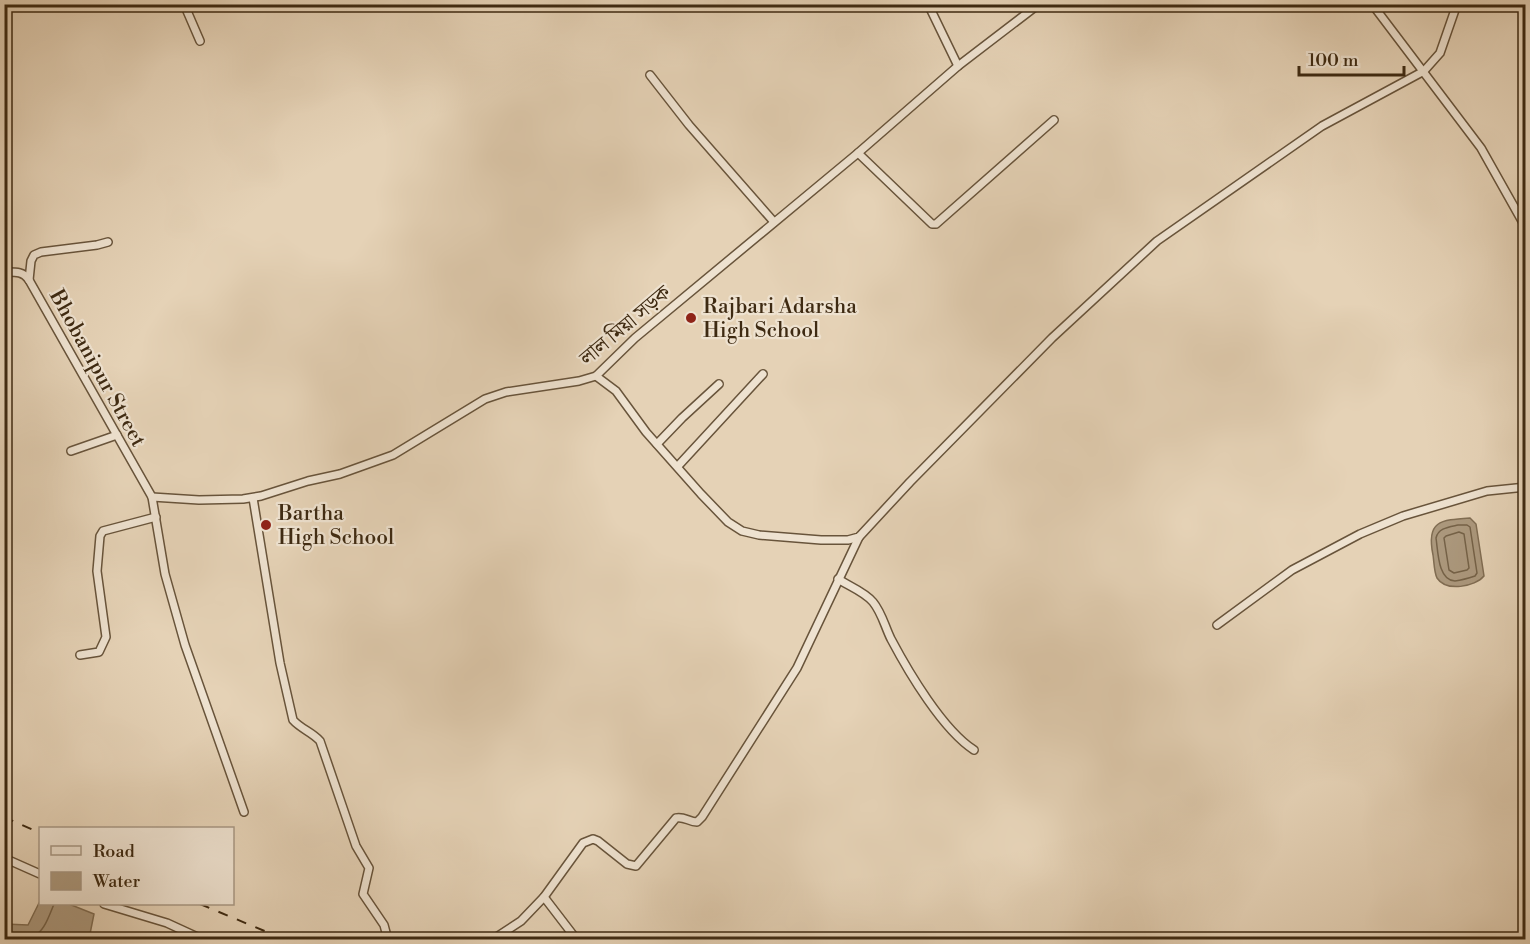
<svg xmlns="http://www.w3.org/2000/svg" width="1530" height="944" font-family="'Libre Bodoni','Noto Serif Bengali',serif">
<rect width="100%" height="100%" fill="#e5d2b6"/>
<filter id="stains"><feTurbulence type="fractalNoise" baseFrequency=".00333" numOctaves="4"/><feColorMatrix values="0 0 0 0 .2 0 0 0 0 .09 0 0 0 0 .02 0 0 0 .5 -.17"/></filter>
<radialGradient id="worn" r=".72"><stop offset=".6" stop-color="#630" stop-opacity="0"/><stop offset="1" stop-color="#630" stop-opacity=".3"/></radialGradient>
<g fill="#ac997e" stroke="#806d53" stroke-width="1.5">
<path d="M1470,518L1476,524L1484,576C1475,587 1446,592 1437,578C1434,572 1434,561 1433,555C1426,521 1440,520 1470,518Z"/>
<path d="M40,901V904H69L94,914L89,939H5V924L28,925Z"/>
</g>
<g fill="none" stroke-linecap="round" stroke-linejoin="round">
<g stroke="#756248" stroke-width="1.5">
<path d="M1458,525H1467L1470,527L1477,573L1475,576C1469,578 1462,580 1455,581C1438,581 1438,551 1436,538C1438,528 1449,527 1458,525Z"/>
<path d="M1459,532L1464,534L1469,568L1467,570L1454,573L1449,570L1444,538L1446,536Z"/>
<path d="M4,938C39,939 41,937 54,904"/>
</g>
<defs>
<g id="minor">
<path d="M184,4L200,41"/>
<path d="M928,4L958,66"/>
<path d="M1372,4L1481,148L1526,228"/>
<path d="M650,75L689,125L774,222"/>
<path d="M858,153L932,224H936L1054,120"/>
<path d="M4,272C15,272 23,271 29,280L152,497L165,574L185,645L244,812"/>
<path d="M29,280L31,261L34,255L41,252L97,245L108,242"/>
<path d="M596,376L616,391L646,432L701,494L728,522L742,531L759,535L821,540H848L859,537L910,482L1052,338L1157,241L1322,126L1424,71L1440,53L1457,4"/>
<path d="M657,444L682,418L719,384"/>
<path d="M71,451L117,435"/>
<path d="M678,466L763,374"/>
<path d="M152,497L199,500L243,499L261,496L308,481L340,474L393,455L485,399L506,392L579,381L596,376L635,338L858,153L958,66L1039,4"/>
<path d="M253,498L280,663L293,720C301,729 312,732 320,741L356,846L369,868L363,894L384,925L388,940"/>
<path d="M838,579C849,586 865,592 873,602C882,613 885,627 891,639C909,673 943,730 974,750"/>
<path d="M1217,625L1292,570L1360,534L1403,516L1487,491L1526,487"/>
<path d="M80,655L99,652L106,637L97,571L100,536L103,531L156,517"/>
<path d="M4,858L40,874"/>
<path d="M544,897L577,940"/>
<path d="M104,904L167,923L204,940"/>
<path d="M492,940L521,921L544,897L583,843L593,839L598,841L627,864L636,866L676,818C684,816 689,822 697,822L702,817L797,668L859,537"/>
</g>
</defs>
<use href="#minor" stroke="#68543b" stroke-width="10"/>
<use href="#minor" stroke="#eee2d0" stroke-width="7"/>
<g stroke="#3e2a12" stroke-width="2" stroke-dasharray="10 10" stroke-linecap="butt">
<path d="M4,817L40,833"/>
<path d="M200,904L286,940"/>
</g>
</g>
<g fill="#8f2418" stroke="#eee2d0" stroke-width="2">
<circle cx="691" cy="318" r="6"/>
<circle cx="266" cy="525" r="6"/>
</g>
<g text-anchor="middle" stroke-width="4.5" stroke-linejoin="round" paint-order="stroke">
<g font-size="21" fill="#3e2a12" stroke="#eee2d0" text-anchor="start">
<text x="703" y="313">Rajbari Adarsha<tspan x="703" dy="24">High School</tspan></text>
<text x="278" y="520">Bartha<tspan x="278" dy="24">High School</tspan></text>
</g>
<g font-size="21" fill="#3e2a12" stroke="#eee2d0">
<text transform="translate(625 325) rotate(-40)" y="7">লাল মিয়া সড়ক</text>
<text transform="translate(98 368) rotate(61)" y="7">Bhobanipur Street</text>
</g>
</g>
<rect width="1530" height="944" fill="none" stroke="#e5d2b6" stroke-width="24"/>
<rect x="6" y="6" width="1518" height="932" fill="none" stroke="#3e2a12" stroke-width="3"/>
<rect x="12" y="12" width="1506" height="920" fill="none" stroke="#3e2a12" stroke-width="1.5"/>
<rect x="39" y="827" width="195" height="78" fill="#eee2d0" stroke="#a89884" stroke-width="1.5"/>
<rect x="51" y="846" width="30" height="9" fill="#eee2d0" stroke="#a89884" stroke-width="1.5"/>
<text x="93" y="857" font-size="18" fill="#3e2a12">Road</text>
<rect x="51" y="872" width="30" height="18" fill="#ac997e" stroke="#a89884" stroke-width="1.5"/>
<text x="93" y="887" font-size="18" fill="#3e2a12">Water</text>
<path d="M1299 66v9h105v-9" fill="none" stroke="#3e2a12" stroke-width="3"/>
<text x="1308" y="66" font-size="18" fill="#3e2a12" stroke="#eee2d0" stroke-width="4.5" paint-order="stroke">100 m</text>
<rect width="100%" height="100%" filter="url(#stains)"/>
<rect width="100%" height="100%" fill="url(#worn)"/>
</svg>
